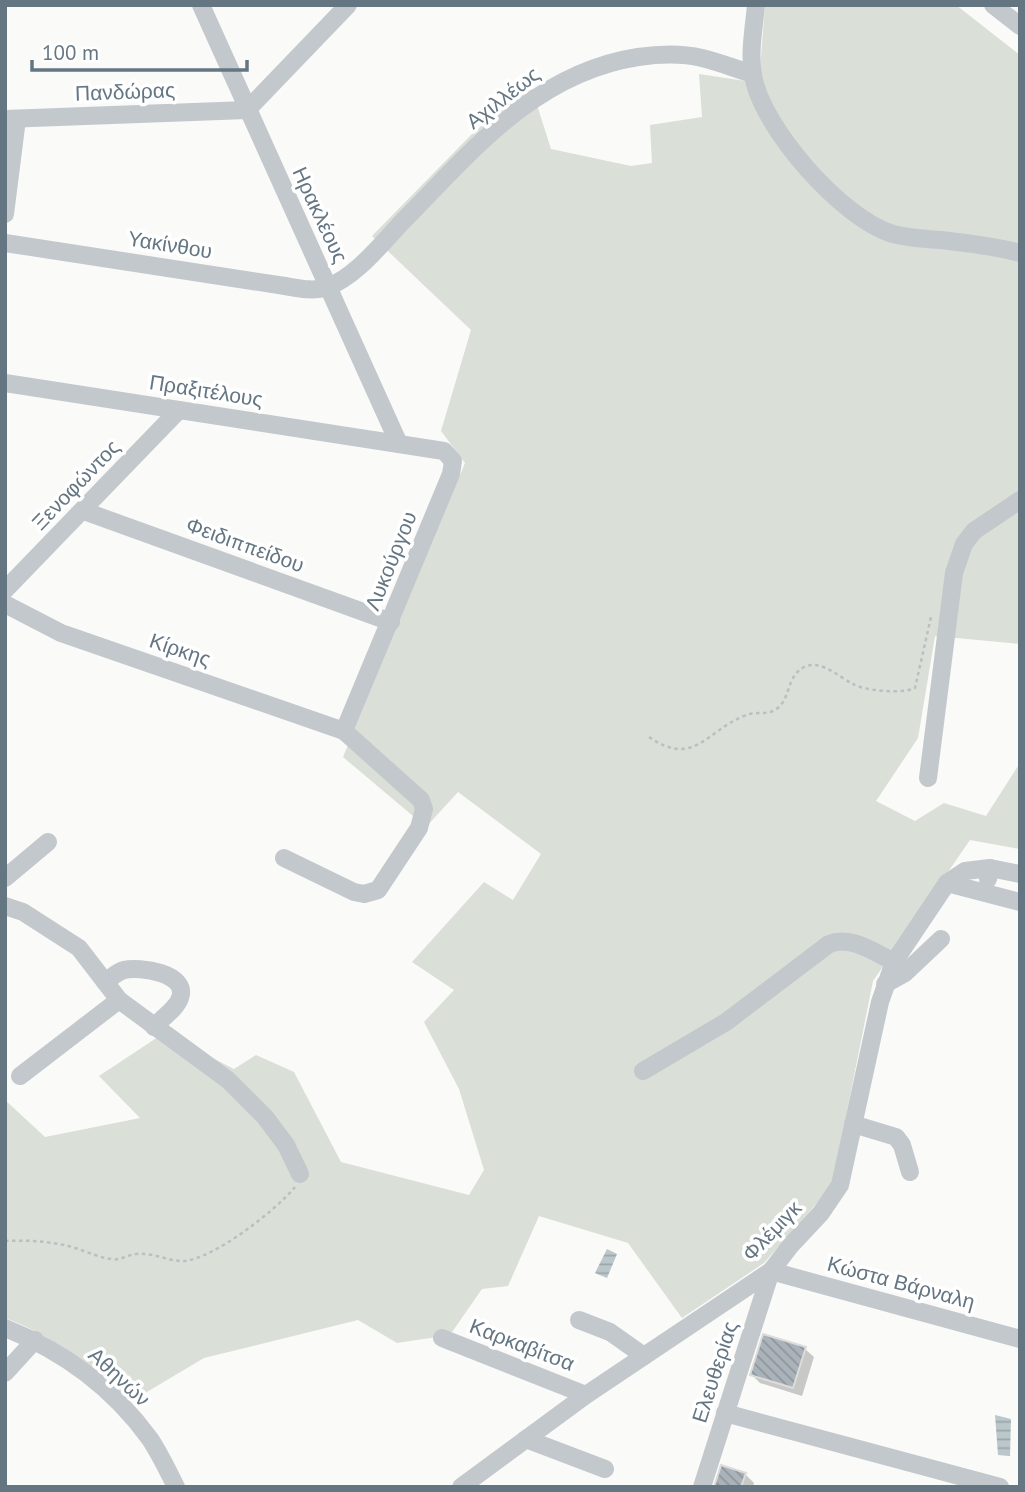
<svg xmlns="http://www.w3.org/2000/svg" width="1025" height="1492" font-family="'PT Sans',sans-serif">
<defs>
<pattern id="water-rules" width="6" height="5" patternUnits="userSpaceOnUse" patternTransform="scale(1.75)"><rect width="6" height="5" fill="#bbc7cb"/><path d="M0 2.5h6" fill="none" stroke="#9ca6aa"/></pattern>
<pattern id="building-back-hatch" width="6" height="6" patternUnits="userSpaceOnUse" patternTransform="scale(1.75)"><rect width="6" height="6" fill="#aab3b9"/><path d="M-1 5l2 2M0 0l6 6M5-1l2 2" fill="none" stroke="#8e969c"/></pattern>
</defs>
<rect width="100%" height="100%" fill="#fafaf8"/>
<path fill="#dadfd7" d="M765,5H956L1020,55V644L935,636L918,738L876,801L915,821L944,803L986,816L1020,763V849L970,840L873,981L832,1186L764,1263L682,1318L628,1243L539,1216L508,1286L482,1289L450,1335L397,1343L358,1320L204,1358L130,1402C91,1369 54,1335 5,1318V1100L45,1137L140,1118L99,1076L164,1033L234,1069L256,1055L294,1072L341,1162L469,1195L484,1170L459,1089L424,1022L454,990L412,962L484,882L513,900L541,854L458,792L426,827L343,757L465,463L441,431L471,330L372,236L471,135L530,83L551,149L631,166L652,163L650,125L702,117L699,74L759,83Z"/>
<g fill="url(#water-rules)">
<path d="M607,1249L617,1254L607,1278L595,1273Z"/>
<path d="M995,1415L1011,1419L1010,1456L998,1455Z"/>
</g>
<g fill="#0003">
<path d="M805,1349L814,1357L802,1396L760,1383L752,1375Z"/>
<path d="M745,1474L754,1483L753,1487H716Z"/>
</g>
<g fill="url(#building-back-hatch)" stroke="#dcdcda" stroke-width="2">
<path d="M763,1334L806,1347L793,1388L750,1375Z"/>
<path d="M721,1465L746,1473L741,1487H714Z"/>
</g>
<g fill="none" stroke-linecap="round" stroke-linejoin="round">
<g stroke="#bbbfc2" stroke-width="2.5" stroke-dasharray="3.5 3.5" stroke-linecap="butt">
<path d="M649,737C694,768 706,731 744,716C756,710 768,717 779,707C791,695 787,676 804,667C821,659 839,677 853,684C864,691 904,694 915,688L931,617"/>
<path d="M5,1241C25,1240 45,1241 64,1245C80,1248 95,1257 111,1259C120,1261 127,1255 136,1254C153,1252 170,1262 184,1261C215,1258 275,1211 295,1187"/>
</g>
<g stroke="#c3c8cc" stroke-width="18">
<path d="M201,5L399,444"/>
<path d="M756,5C754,28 749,52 753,75C761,127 842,219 893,234C908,238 925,239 941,240C967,243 994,246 1020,253"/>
<path d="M993,5L1020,26"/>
<path d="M247,110L348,5"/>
<path d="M5,119L247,110"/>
<path d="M5,214L17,119"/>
<path d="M5,243L285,286C298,288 313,292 327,287C355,278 383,242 403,221C472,151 535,73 638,57C659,54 681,53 702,58C719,62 736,69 753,74"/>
<path d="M5,383L444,451L453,461L451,474L344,731"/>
<path d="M84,511L391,622"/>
<path d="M5,590L179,410"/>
<path d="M5,604L61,633L344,731L421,800L424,809L419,828L378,890L364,894L354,892L284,858"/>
<path d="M928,778L954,573L964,544L974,531L1020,500"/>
<path d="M5,878L48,842"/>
<path d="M988,879L990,868L1020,874"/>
<path d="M947,883L1020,902"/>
<path d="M5,906L23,912L79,948L119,1000L228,1080L265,1117L286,1145L300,1174"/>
<path d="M105,982C111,978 117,972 124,970C139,966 189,973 180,998C177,1008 161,1019 154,1027"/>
<path d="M885,984L905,973L941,939"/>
<path d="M643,1071L726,1022L829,944C851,935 874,952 894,962"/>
<path d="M20,1076L119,1000"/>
<path d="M853,1124L896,1137L902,1145L910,1172"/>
<path d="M771,1271L1020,1339"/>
<path d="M579,1320L610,1332L644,1356"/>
<path d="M5,1328C63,1351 113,1388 150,1439C160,1454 168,1471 176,1487"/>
<path d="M442,1338L586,1395"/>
<path d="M5,1373L35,1340"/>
<path d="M725,1413L1000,1487"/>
<path d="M526,1439L605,1469"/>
<path d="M461,1487L586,1395L771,1271L791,1245L821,1213L840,1185L880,1002L894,962L947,883L965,871L990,868"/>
<path d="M702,1487L771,1271"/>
</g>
</g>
<g text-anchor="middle" stroke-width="7" stroke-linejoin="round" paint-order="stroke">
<g font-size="21" fill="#657683" stroke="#fff">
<text transform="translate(125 92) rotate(-2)" y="7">Πανδώρας</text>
<text transform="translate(503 98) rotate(-38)" y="7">Αχιλλέως</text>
<text transform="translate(320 215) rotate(65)" y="7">Ηρακλέους</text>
<text transform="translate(170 245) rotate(9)" y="7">Υακίνθου</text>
<text transform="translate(206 391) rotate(9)" y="7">Πραξιτέλους</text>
<text transform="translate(76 485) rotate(-46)" y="7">Ξενοφώντος</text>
<text transform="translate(245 545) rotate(20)" y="7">Φειδιππείδου</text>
<text transform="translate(391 561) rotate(-68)" y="7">Λυκούργου</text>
<text transform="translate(180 650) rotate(19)" y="7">Κίρκης</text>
<text transform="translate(772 1231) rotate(-46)" y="7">Φλέμιγκ</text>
<text transform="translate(901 1283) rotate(15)" y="7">Κώστα Βάρναλη</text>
<text transform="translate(522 1345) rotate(21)" y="7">Καρκαβίτσα</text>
<text transform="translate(715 1372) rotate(-72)" y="7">Ελευθερίας</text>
<text transform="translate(119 1377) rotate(43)" y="7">Αθηνών</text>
</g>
</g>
<rect width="1025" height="1492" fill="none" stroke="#657683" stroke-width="14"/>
<path d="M32 60v10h215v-10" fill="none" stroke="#657683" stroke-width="3.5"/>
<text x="42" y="60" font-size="21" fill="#657683" stroke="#ffffff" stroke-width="5" paint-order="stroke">100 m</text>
</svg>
